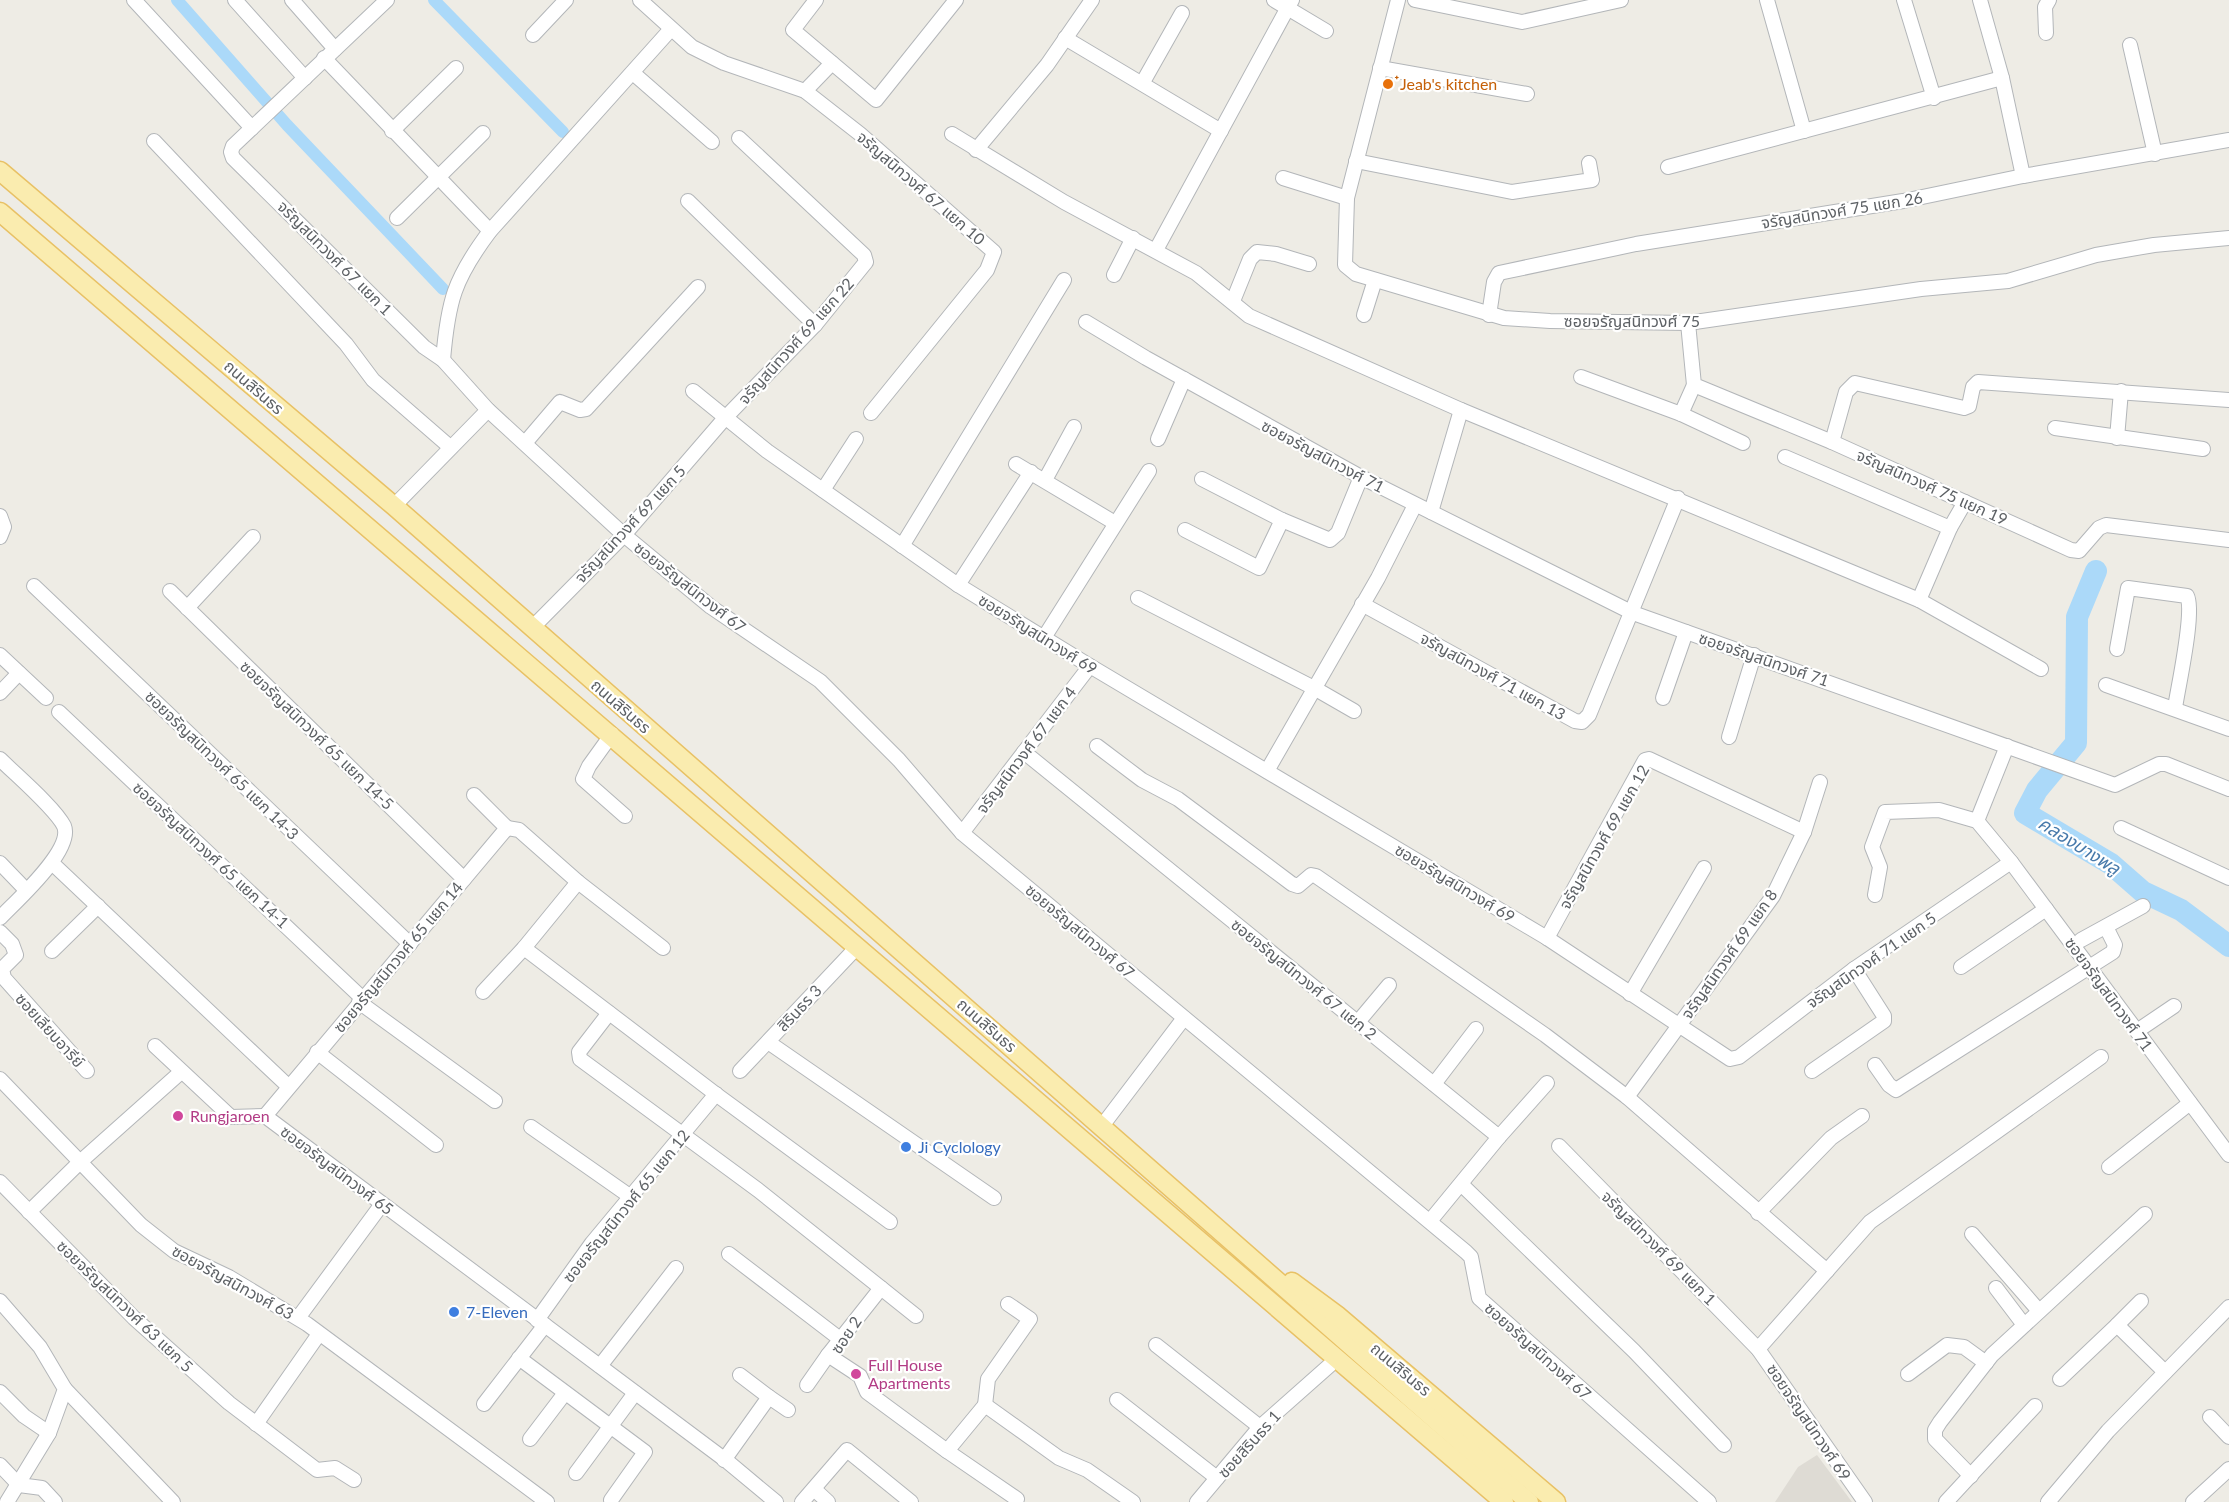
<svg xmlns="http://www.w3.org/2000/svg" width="2229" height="1502" font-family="Lato,'Noto Sans Thai',sans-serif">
<rect width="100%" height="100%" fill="#eeece5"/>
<path fill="#dedbd4" d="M1817,1455L1852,1502H1775L1798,1467Z"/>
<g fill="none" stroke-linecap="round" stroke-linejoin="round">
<g stroke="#abd9f9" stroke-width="12">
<path d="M177,0L287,125L443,289"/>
<path d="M434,0L563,132"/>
</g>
<path stroke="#abd9f9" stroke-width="22" d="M2096,571L2077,617L2076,743L2037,790L2025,813L2111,864L2143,892L2181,910L2229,946"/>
<defs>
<g id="minor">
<path d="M134,0L252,128"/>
<path d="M235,0L305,78"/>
<path d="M292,0L335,49"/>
<path d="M387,0L233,146L231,152L233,158L424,347L443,360L488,410L624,535L711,607L820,681L899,760L962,833L1466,1252L1471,1257L1479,1298L1709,1502"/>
<path d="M640,0L692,47L724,63L805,91L860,134L994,252L987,270L871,413"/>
<path d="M816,0L793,30L876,100L956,0"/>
<path d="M1274,0L1326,31"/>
<path d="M1398,0L1347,198L1345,265L1356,274L1504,318L1550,321L1688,323L1921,289L2008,281L2096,255L2154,245L2229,238"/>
<path d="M1415,0L1522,22L1621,0"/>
<path d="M1767,0L1804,131"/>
<path d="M1904,0L1934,98"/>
<path d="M1980,0L2002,78L2023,176"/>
<path d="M2046,33L2045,7L2049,0"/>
<path d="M533,35L566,0"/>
<path d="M1065,38L1221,131"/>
<path d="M2130,45L2155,154"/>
<path d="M324,58L490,231"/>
<path d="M1380,68L1527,94"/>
<path d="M633,73L712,142"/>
<path d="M1143,82L1182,13"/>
<path d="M805,91L832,63"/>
<path d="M392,131L456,68"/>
<path d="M952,134L1064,202L1196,273L1249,316L1461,410L1919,600L2041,669"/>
<path d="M154,141L346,344L373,380L450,447"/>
<path d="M976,150L1047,65L1092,0"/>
<path d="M1356,161L1512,192L1592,180L1589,163"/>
<path d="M1668,167L2002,78"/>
<path d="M1283,178L1347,198"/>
<path d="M688,201L815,325"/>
<path d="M397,218L483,133"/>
<path d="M1156,250L1292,0"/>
<path d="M1114,275L1133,238"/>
<path d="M1233,301L1250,259L1257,252L1276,254L1309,264"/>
<path d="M1364,315L1375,280"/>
<path d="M1489,315L1494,282L1499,273L1636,244L1903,201L2023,176L2229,140"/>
<path d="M1086,322L1146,358L1361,477L1633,613L2115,785L2159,764H2166L2229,789"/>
<path d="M1688,323L1694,385L1832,442L2071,550L2079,551L2099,528L2106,525L2229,540"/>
<path d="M443,360C448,301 454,279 490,231L671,29"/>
<path d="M1581,377L1681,414L1743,443"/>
<path d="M693,391L767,451L958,585L1090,666L1547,938L1730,1059L1739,1057L1854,969L2011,862"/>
<path d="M1681,414L1694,385"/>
<path d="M2055,428L2203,449"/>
<path d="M2117,438L2121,391"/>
<path d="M1158,439L1184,379"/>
<path d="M1832,442L1846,392L1855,383L1964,408L1969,406L1973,387L1978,382L2229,400"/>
<path d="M525,443L560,402L580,410L586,409L698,287"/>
<path d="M1785,457L1950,528L1919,600"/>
<path d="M1016,464L1115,523"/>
<path d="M1202,479L1282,520L1330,540L1338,533L1361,477"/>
<path d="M1045,480L1074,427"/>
<path d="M823,490L856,439"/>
<path d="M394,506L488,410"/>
<path d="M1431,512L1461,410"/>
<path d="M0,516L4,527L0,537"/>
<path d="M1950,528L1965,502"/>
<path d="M1185,530L1259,568L1282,520"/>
<path d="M902,546L1064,280"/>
<path d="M958,585L1031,472"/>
<path d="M34,586L410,944"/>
<path d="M170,591L464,879"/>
<path d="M1138,598L1314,688L1354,711"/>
<path d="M1362,604L1575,721L1582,722L1589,715L1678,498"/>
<path d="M187,608L253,537"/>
<path d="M532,628L624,535L725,418L815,325L866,262L864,255L739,138"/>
<path d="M1045,636L1149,471"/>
<path d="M2117,649L2128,588L2187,596C2195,612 2178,687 2175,708"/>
<path d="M0,655L46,698"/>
<path d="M2106,685L2229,729"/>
<path d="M0,693L19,673"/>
<path d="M1663,698L1686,632"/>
<path d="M59,712L362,998"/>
<path d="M612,734L589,766L583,779L625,816"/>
<path d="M1729,737L1754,655"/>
<path d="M1097,746L1142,780L1178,799L1292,884L1298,886L1311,875L1316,876L1545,1035L1627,1097L1827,1271"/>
<path d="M1024,752L1499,1137L1430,1221"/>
<path d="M0,759C16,775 55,808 64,826C74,850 15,902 0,918"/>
<path d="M1267,771L1378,578L1415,505"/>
<path d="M474,795L507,828"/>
<path d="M1977,821L2007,746"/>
<path d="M507,828L519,830L578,882L663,948"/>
<path d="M2121,828L2229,878"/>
<path d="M962,833L1090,666"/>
<path d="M0,863L26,890"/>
<path d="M52,863L288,1086"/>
<path d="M1875,895L1880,867L1872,847L1885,812L1939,810L1977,821L2011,862L2229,1155"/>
<path d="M0,932L12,944L16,955L2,969L4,978L87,1071"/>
<path d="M1547,938L1645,760L1649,759L1804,832"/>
<path d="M2081,940L2143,906"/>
<path d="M524,948L717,1095L890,1222"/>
<path d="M52,951L98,906"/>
<path d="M1961,967L2046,909"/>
<path d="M483,992L524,948L578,882"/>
<path d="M1630,994L1704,868"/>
<path d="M359,1002L495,1101"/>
<path d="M609,1013L579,1052L580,1059L758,1190L881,1288L828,1355L860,1376L867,1392L947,1451L985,1405L1059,1458L1087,1470L1133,1502"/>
<path d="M1358,1022L1389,985"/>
<path d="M2137,1031L2174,1006"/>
<path d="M768,1042L994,1198"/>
<path d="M155,1046L231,1117L265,1116"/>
<path d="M317,1052L436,1145"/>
<path d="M1875,1065L1889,1085L1896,1090L1899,1088L2113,952L2115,945L2106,927"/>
<path d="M740,1071L858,946"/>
<path d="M1812,1071L1884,1021V1016L1854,969"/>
<path d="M0,1079L141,1225L174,1251L229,1277L307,1324L547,1502"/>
<path d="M1434,1084L1476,1029"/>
<path d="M1627,1097L1773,896L1804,832L1820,782"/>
<path d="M265,1116L728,1462L776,1502"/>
<path d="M265,1116L507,828"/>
<path d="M1102,1126L1184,1018"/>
<path d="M531,1127L631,1197"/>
<path d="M1499,1137L1547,1083"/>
<path d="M1559,1146L1758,1349L1865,1502"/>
<path d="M2109,1167L2190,1103"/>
<path d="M0,1182L134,1318L229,1403L317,1470L335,1468L354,1480"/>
<path d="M1461,1184L1634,1351L1724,1445"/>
<path d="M29,1212L80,1162L181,1072"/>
<path d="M1758,1213L1831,1138L1862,1116"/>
<path d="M1972,1234L2039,1311"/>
<path d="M729,1254L840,1339"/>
<path d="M881,1288L916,1316"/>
<path d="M1996,1288L2024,1325"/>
<path d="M0,1301L40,1347L65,1389L49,1433L7,1502"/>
<path d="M298,1318L382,1204"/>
<path d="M537,1320L592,1243L716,1094"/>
<path d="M2117,1325L2141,1301"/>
<path d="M1156,1345L1260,1427"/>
<path d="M1758,1349L1870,1222L2101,1057"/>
<path d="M519,1358L645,1452L611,1500"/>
<path d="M600,1366L676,1268"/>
<path d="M1908,1374L1947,1345L1964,1347L1986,1363"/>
<path d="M740,1375L769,1397"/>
<path d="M2060,1379L2117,1325L2165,1372"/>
<path d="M807,1385L828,1355"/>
<path d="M65,1389L173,1502"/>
<path d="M0,1392L24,1416L49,1433"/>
<path d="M1117,1400L1217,1478"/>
<path d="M484,1404L545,1325"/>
<path d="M985,1405L988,1379L1030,1319L1008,1304"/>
<path d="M2210,1417L2229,1437"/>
<path d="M256,1424L319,1334"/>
<path d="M530,1439L565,1393"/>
<path d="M947,1451L1017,1499"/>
<path d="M724,1460L769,1397L788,1410"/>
<path d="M0,1465L19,1485L42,1488L55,1502"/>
<path d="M576,1473L635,1393"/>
<path d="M1971,1476L1935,1439V1430L1940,1422L1992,1355L2145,1214"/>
<path d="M814,1489L828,1502"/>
<path d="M802,1502L847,1450L911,1502"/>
<path d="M1197,1502L1260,1427L1330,1365"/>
<path d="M1946,1502L2035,1406"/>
<path d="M2048,1502L2108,1431L2229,1307"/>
<path d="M2193,1502L2229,1469"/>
</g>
<g id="major">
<path d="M0,171L394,506L1529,1502"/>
<path d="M0,212L1504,1502"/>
<path d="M1292,1282L1338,1316L1556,1502"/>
</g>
</defs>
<use href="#minor" stroke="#b3b6b9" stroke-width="16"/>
<use href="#major" stroke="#e8c165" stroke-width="21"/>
<use href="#minor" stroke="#fff" stroke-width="14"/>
<use href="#major" stroke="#faecaf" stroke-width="18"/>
</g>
<circle fill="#e8710a" stroke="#fff" stroke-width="2" cx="1388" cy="84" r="6"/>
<g fill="#d1479c" stroke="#fff" stroke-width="2">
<circle cx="178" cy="1116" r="6"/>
<circle cx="856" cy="1374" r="6"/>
</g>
<g fill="#3f7fe0" stroke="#fff" stroke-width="2">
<circle cx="906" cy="1147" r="6"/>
<circle cx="454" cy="1312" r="6"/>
</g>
<g text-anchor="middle" stroke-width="4.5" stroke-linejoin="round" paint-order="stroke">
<g font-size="16" fill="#c56008" stroke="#fff" text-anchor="start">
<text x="1400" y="90">๋Jeab's kitchen</text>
</g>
<g font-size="16" fill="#5d6165" stroke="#fff">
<text transform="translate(921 188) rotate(41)" y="6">จรัญสนิทวงศ์ 67 แยก 10</text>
<text transform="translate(1842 210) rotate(-9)" y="6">จรัญสนิทวงศ์ 75 แยก 26</text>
<text transform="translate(335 258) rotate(45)" y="6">จรัญสนิทวงศ์ 67 แยก 1</text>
<text x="1632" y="327">ซอยจรัญสนิทวงศ์ 75</text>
<text transform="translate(796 341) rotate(-48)" y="6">จรัญสนิทวงศ์ 69 แยก 22</text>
<text transform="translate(254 387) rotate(41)" y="6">ถนนสิรินธร</text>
<text transform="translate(1323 456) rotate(28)" y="6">ซอยจรัญสนิทวงศ์ 71</text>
<text transform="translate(1932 487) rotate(24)" y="6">จรัญสนิทวงศ์ 75 แยก 19</text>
<text transform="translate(630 524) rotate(-47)" y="6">จรัญสนิทวงศ์ 69 แยก 5</text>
<text transform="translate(690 587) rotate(38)" y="6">ซอยจรัญสนิทวงศ์ 67</text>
<text transform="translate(1038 634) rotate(32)" y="6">ซอยจรัญสนิทวงศ์ 69</text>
<text transform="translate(1764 659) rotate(19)" y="6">ซอยจรัญสนิทวงศ์ 71</text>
<text transform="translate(1493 676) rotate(29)" y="6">จรัญสนิทวงศ์ 71 แยก 13</text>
<text transform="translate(621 706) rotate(41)" y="6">ถนนสิรินธร</text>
<text transform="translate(317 735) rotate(44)" y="6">ซอยจรัญสนิทวงศ์ 65 แยก 14-5</text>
<text transform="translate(1026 750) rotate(-53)" y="6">จรัญสนิทวงศ์ 67 แยก 4</text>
<text transform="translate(222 765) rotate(44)" y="6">ซอยจรัญสนิทวงศ์ 65 แยก 14-3</text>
<text transform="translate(1604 837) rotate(-60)" y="6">จรัญสนิทวงศ์ 69 แยก 12</text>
<text transform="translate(211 855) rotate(43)" y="6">ซอยจรัญสนิทวงศ์ 65 แยก 14-1</text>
<text transform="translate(1455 883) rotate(31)" y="6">ซอยจรัญสนิทวงศ์ 69</text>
<text transform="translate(1080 931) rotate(40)" y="6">ซอยจรัญสนิทวงศ์ 67</text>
<text transform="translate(1729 954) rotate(-55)" y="6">จรัญสนิทวงศ์ 69 แยก 8</text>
<text transform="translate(398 957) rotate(-50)" y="6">ซอยจรัญสนิทวงศ์ 65 แยก 14</text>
<text transform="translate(1871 960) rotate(-35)" y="6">จรัญสนิทวงศ์ 71 แยก 5</text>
<text transform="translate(1304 979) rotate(39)" y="6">ซอยจรัญสนิทวงศ์ 67 แยก 2</text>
<text transform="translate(2109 994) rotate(54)" y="6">ซอยจรัญสนิทวงศ์ 71</text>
<text transform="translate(799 1008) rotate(-47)" y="6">สิรินธร 3</text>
<text transform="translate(987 1025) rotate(41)" y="6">ถนนสิรินธร</text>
<text transform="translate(50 1030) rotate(48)" y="6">ซอยเลียบอารีย์</text>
<text transform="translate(337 1170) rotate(37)" y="6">ซอยจรัญสนิทวงศ์ 65</text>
<text transform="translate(626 1206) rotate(-51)" y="6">ซอยจรัญสนิทวงศ์ 65 แยก 12</text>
<text transform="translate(1659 1248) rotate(45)" y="6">จรัญสนิทวงศ์ 69 แยก 1</text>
<text transform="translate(233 1282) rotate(29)" y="6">ซอยจรัญสนิทวงศ์ 63</text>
<text transform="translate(125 1306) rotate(44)" y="6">ซอยจรัญสนิทวงศ์ 63 แยก 5</text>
<text transform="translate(846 1335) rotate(-56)" y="6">ซอย 2</text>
<text transform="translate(1538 1351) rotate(42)" y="6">ซอยจรัญสนิทวงศ์ 67</text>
<text transform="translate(1401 1369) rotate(40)" y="6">ถนนสิรินธร</text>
<text transform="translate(1809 1422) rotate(56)" y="6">ซอยจรัญสนิทวงศ์ 69</text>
<text transform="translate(1249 1444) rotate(-48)" y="6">ซอยสิรินธร 1</text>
</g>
<g font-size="16" fill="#b23c85" stroke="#fff" text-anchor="start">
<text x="190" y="1122">Rungjaroen</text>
<text x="868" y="1371">Full House<tspan x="868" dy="18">Apartments</tspan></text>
</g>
<g font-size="16" fill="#366cbe" stroke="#fff" text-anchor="start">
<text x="918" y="1153">Ji Cyclology</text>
<text x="466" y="1318">7-Eleven</text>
</g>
<g font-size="18" font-style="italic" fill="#487aab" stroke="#fff">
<text transform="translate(2079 846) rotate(32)" y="6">คลองบางพลู</text>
</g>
</g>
</svg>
